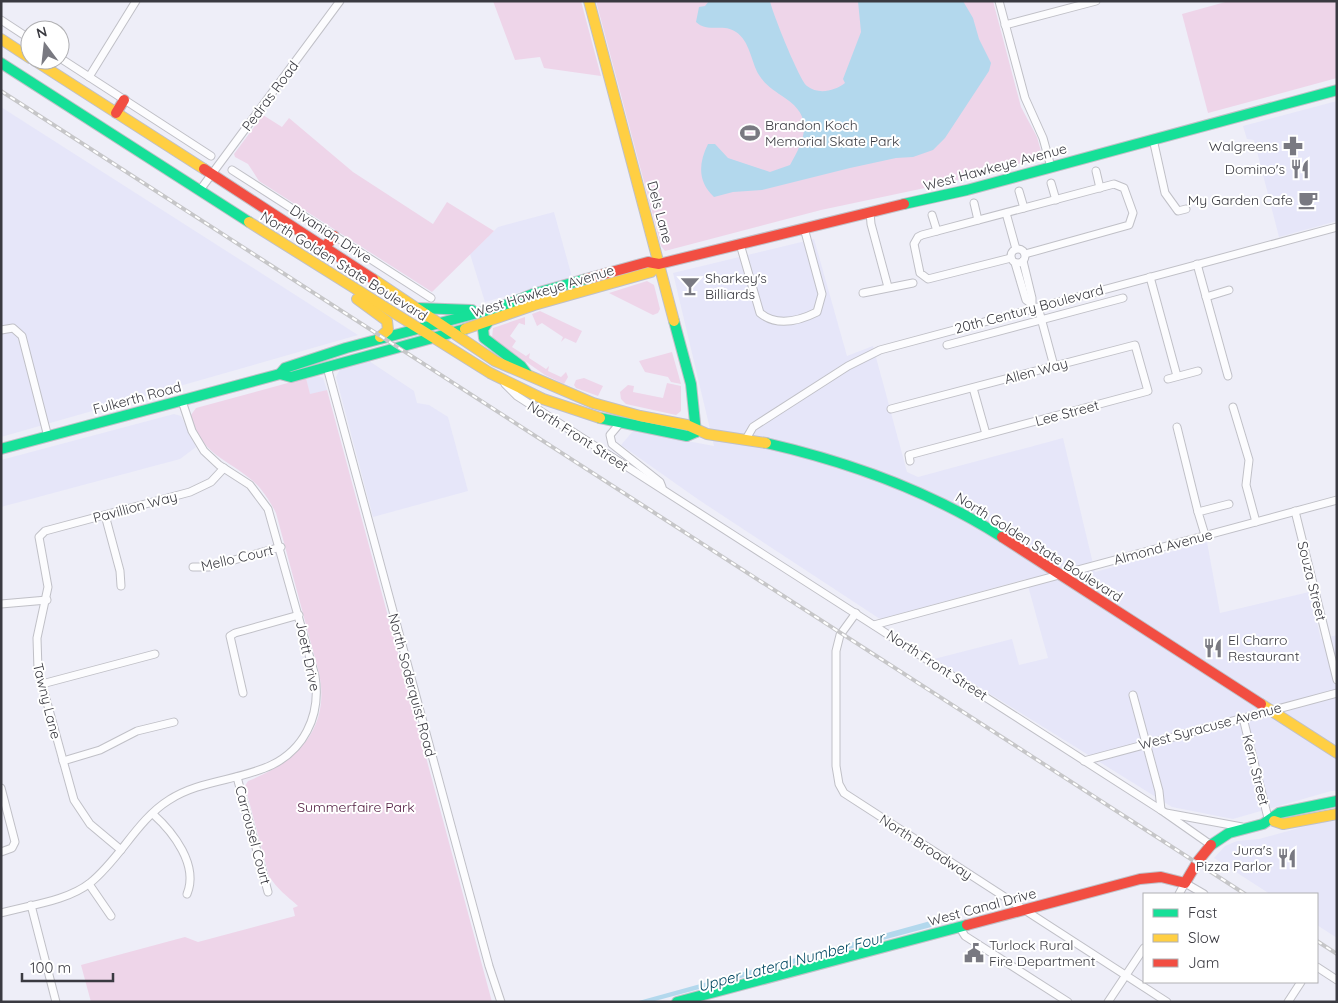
<svg xmlns="http://www.w3.org/2000/svg" width="1338" height="1003" font-family="Quicksand,sans-serif">
<rect width="100%" height="100%" fill="#eeeef8"/>
<g fill="#e6e6f9">
<path d="M1337,101V221L1279,237L1254,140L1247,139L1243,126Z"/>
<path d="M1,107L358,335L1,437Z"/>
<path d="M554,212L572,277L485,302L470,254L498,227Z"/>
<path d="M814,239L847,356L873,346L907,472L918,477L1063,438L1095,572L1207,542L1220,613L1309,592L1321,639L1337,635V791H1331L1233,819L1172,807L934,659L1012,639L1019,665L1048,658L1026,579L880,619L699,500L621,445L633,431L714,446L673,273Z"/>
<path d="M369,361L414,391L417,403L429,405L448,417L468,491L373,517L336,377L340,369Z"/>
<path d="M317,376L323,378L327,390L310,395L306,379Z"/>
<path d="M174,414L181,416L196,447L180,459L1,507V460Z"/>
<path d="M1337,821V938L1317,925V894H1270L1214,858L1225,846L1237,841L1259,839L1317,823Z"/>
</g>
<g fill="#eed5e9">
<path d="M493,1H581L601,76L544,68L540,57L515,60Z"/>
<path d="M596,1H993L1021,107L1037,137L1042,155L1037,159L939,185L821,210L665,251L661,246Z"/>
<path d="M1229,1H1337V78L1208,113L1182,14Z"/>
<path d="M263,115L282,127L289,118L353,172L433,224L447,202L494,231L432,292L259,181L248,164L235,157L234,154Z"/>
<path d="M647,281L654,285L660,309L658,313L653,315L609,293Z"/>
<path d="M540,311L582,331L576,343L565,338L561,342L563,337L542,323L537,326L532,314Z"/>
<path d="M525,317V325L519,323L510,336L516,341L512,347L526,356L530,353L529,358L546,369L549,366L548,371L561,377L566,372L568,377L564,384L545,375L492,338L493,328Z"/>
<path d="M672,352L681,384L671,382L668,377L645,372L639,361Z"/>
<path d="M306,378L310,394L327,390L492,1002H91L81,965L185,937L198,942L295,916L293,908L298,906C287,896 277,889 269,876L245,786L248,781C296,762 331,730 319,673L276,513C270,501 263,490 253,481C226,458 201,455 191,415L196,408Z"/>
<path d="M584,378L603,386L598,396L576,388L574,385L576,380Z"/>
<path d="M667,383L681,386V411L676,415L626,404L621,399L620,392L628,385L634,386L633,392L663,398Z"/>
</g>
<g fill="#b3d8ed">
<path d="M709,1H770C772,12 800,81 807,86C818,95 835,91 845,83L843,79L861,32L858,1H963L973,18L979,39L991,63L989,71L945,138L933,150L913,157L896,158L850,168L762,190L733,192L714,197C698,182 698,164 708,144H715L728,158L770,172L790,165C804,140 815,118 785,98C775,91 766,86 759,75C751,62 750,41 736,32C724,23 707,33 696,22L699,7L705,6Z"/>
<path d="M934,920L939,922L935,926L651,1002H635Z"/>
</g>
<g fill="none" stroke-linecap="round" stroke-linejoin="round">
<defs>
<g id="street">
<path d="M999,1L1025,98L1043,138L1051,167"/>
<path d="M1,20L30,39"/>
<path d="M1005,25L1096,1"/>
<path d="M60,58L211,156"/>
<path d="M89,77L136,1"/>
<path d="M1153,139L1165,193L1178,211L1186,209"/>
<path d="M232,170L431,298"/>
<path d="M1096,171L1100,188"/>
<path d="M1051,183L1056,200"/>
<path d="M200,190L340,1"/>
<path d="M1019,191L1024,208"/>
<path d="M974,203L978,220"/>
<path d="M870,212L871,224L888,287"/>
<path d="M1006,213L1016,249"/>
<path d="M932,215L937,231"/>
<path d="M740,244L760,313C777,327 799,321 817,312L822,294L804,228"/>
<circle cx="1018" cy="256" r="7"/>
<path d="M1011,258L928,279L920,273L914,244L918,237L922,235L1114,184L1124,188L1133,213L1129,225L1025,254"/>
<path d="M1023,261L1032,298V309"/>
<path d="M1015,263L1026,300L1030,303"/>
<path d="M1197,264L1228,376"/>
<path d="M1150,277L1177,376"/>
<path d="M863,293L913,283"/>
<path d="M1206,297L1229,290"/>
<path d="M1038,307L1054,366"/>
<path d="M1,330L13,328L22,336L48,437"/>
<path d="M947,345L1123,298"/>
<path d="M327,367L489,966L501,1002"/>
<path d="M1168,379L1198,371"/>
<path d="M505,384L517,396L1161,810L1211,845"/>
<path d="M973,388L986,434"/>
<path d="M1233,407L1249,460L1246,485L1256,522"/>
<path d="M891,409L1135,345L1148,391L909,455L910,461"/>
<path d="M621,422L610,435L612,444L660,482L662,487"/>
<path d="M1177,427L1198,512"/>
<path d="M746,439L753,427L848,366L880,350L1337,227"/>
<path d="M1295,511L1337,680"/>
<path d="M105,515L120,571L121,586"/>
<path d="M1205,535L1198,512L1229,504"/>
<path d="M193,567H209L281,547"/>
<path d="M1,604L47,600"/>
<path d="M856,613L840,635L836,651V766L839,784L844,793L1167,1002"/>
<path d="M874,625L1337,500"/>
<path d="M42,684L155,654"/>
<path d="M243,693L230,636L235,633L299,615"/>
<path d="M1133,695L1159,791L1161,810"/>
<path d="M1243,718L1269,822"/>
<path d="M63,761L100,750L137,731L174,722"/>
<path d="M1084,761L1337,693"/>
<path d="M237,777L268,892"/>
<path d="M1,788L15,842L12,848L1,852"/>
<path d="M1166,813L1242,827"/>
<path d="M153,814C173,832 199,865 187,894"/>
<path d="M121,850L90,824L74,800L38,670L37,638L48,587L39,537L45,531L190,492L211,482L224,468"/>
<path d="M89,884L111,916"/>
<path d="M1179,894L1185,883L1204,894"/>
<path d="M31,905L56,1002"/>
<path d="M1,913C30,905 67,901 90,883C120,859 137,820 169,800C213,771 279,785 307,731C316,714 318,695 315,676L268,509L250,485L219,465L204,451L192,431L182,401"/>
<path d="M960,928L965,936L1068,1002"/>
<path d="M1317,967L1337,980"/>
<path d="M1108,1002L1144,948"/>
<path d="M1288,1002L1301,982"/>
</g>
<g id="fast">
<path d="M1,63L249,222"/>
<path d="M904,204L967,190L1337,90"/>
<path d="M417,308L472,310"/>
<path d="M674,321L691,384L696,432"/>
<path d="M488,322L483,329L484,338L521,366L527,374"/>
<path d="M280,374L285,368L346,348L500,307L533,294L586,279"/>
<path d="M600,418L687,436L696,432"/>
<path d="M766,443C849,462 930,491 1002,537"/>
<path d="M1,449L280,374L291,377L465,329"/>
<path d="M1211,845L1229,833L1263,824L1279,813L1337,801"/>
<path d="M677,1002L967,925"/>
</g>
<g id="slow">
<path d="M589,1L674,321"/>
<path d="M1,39L30,58"/>
<path d="M34,60L204,169"/>
<path d="M249,222L490,373L543,399L600,418"/>
<path d="M373,279L495,361L593,403L640,416L687,425L707,434L766,443"/>
<path d="M357,299L387,321L388,330L380,337"/>
<path d="M465,329L534,305L651,272L659,264"/>
<path d="M1261,704L1337,753"/>
<path d="M1274,821L1283,824L1337,814"/>
</g>
<g id="jam">
<path d="M116,113L124,100"/>
<path d="M204,169L373,279"/>
<path d="M325,247L334,236"/>
<path d="M586,279L648,262L659,264L904,204"/>
<path d="M1002,537L1261,704"/>
<path d="M967,925L1140,879L1161,877L1185,883L1198,861L1211,845"/>
</g>
</defs>
<use href="#street" stroke="#c0c0c7" stroke-width="9"/>
<use href="#fast" stroke="#c0c0c7" stroke-width="12"/>
<use href="#slow" stroke="#c0c0c7" stroke-width="12"/>
<use href="#jam" stroke="#c0c0c7" stroke-width="12"/>
<use href="#street" stroke="#fcfcfe" stroke-width="7"/>
<use href="#fast" stroke="#16e098" stroke-width="10"/>
<use href="#slow" stroke="#ffcf43" stroke-width="10"/>
<use href="#jam" stroke="#f24e42" stroke-width="10"/>
<defs>
<g id="rail">
<path d="M1,91L1245,894"/>
<path d="M1317,941L1337,954"/>
</g>
</defs>
<use href="#rail" stroke="#c6c6c8" stroke-width="4"/>
<use href="#rail" stroke="#fff" stroke-width="2" stroke-dasharray="5.5" stroke-linecap="butt"/>
</g>
<defs>
<symbol id="stadium-bare" viewBox="-9 -9 18 18"><path d="M0-5a6.5 5 0 1 0 0 10a6.5 5 0 1 0 0-10ZM-3.5-1.8h7v3.6h-7Z" fill="#797981" stroke="#fff" stroke-width="2.5" paint-order="stroke"/></symbol>
<symbol id="pharmacy-bare" viewBox="-9 -9 18 18"><path d="M-2-6h4v4h4v4h-4v4h-4v-4h-4v-4h4Z" fill="#797981" stroke="#fff" stroke-width="2.5" paint-order="stroke"/></symbol>
<symbol id="restaurant-bare" viewBox="-9 -9 18 18"><path d="M-5-6h1v4h1v-4h1v4h1v-4h1v5L-1.5 .5V6h-2V.5L-5-1ZM5-6V6H3V1.5H1.5Q1.5-4 5-6Z" fill="#797981" stroke="#fff" stroke-width="2.5" paint-order="stroke"/></symbol>
<symbol id="cafe-bare" viewBox="-9 -9 18 18"><path d="M-5.5-4.5H6V0H3Q3 3.5 0 3.5H-2.5Q-5.5 3.5-5.5 0ZM3-3.2v2h1.7v-2ZM-6 4.5H4V6H-6Z" fill="#797981" stroke="#fff" stroke-width="2.5" paint-order="stroke"/></symbol>
<symbol id="bar-bare" viewBox="-9 -9 18 18"><path d="M-6-5H6L.8 .8V4.5H3.5V6h-7V4.5H-.8V.8Z" fill="#797981" stroke="#fff" stroke-width="2.5" paint-order="stroke"/></symbol>
<symbol id="civic-bare" viewBox="-9 -9 18 18"><path d="M-.6-6.5H3V-4.5H.6V-3L4-1V1h2V6H-6V1h2V-1L-.6-3ZM-1.2 2.5V6h2.4V2.5Z" fill="#797981" stroke="#fff" stroke-width="2.5" paint-order="stroke"/></symbol>
</defs>
<g fill-rule="evenodd">
<use href="#stadium-bare" x="736" y="119" width="28" height="28"/>
<use href="#pharmacy-bare" x="1279" y="132" width="28" height="28"/>
<use href="#restaurant-bare" x="1286" y="155" width="28" height="28"/>
<use href="#cafe-bare" x="1294" y="186" width="28" height="28"/>
<use href="#bar-bare" x="676" y="272" width="28" height="28"/>
<use href="#restaurant-bare" x="1199" y="634" width="28" height="28"/>
<use href="#restaurant-bare" x="1273" y="844" width="28" height="28"/>
<use href="#civic-bare" x="960" y="939" width="28" height="28"/>
</g>
<g text-anchor="middle" stroke-width="4" stroke-linejoin="round" paint-order="stroke">
<g font-size="14" fill="#3a3a41" stroke="#fff">
<text transform="translate(270 96) rotate(-53)" y="5">Pedras Road</text>
<text transform="translate(995 167) rotate(-15)" y="5">West Hawkeye Avenue</text>
<text transform="translate(660 212) rotate(75)" y="5">Dels Lane</text>
<text transform="translate(331 234) rotate(33)" y="5">Divanian Drive</text>
<text transform="translate(344 266) rotate(32)" y="5">North Golden State Boulevard</text>
<text transform="translate(543 291) rotate(-17)" y="5">West Hawkeye Avenue</text>
<text transform="translate(1029 309) rotate(-15)" y="5">20th Century Boulevard</text>
<text transform="translate(1036 371) rotate(-15)" y="5">Allen Way</text>
<text transform="translate(137 398) rotate(-15)" y="5">Fulkerth Road</text>
<text transform="translate(1067 413) rotate(-15)" y="5">Lee Street</text>
<text transform="translate(578 436) rotate(33)" y="5">North Front Street</text>
<text transform="translate(135 507) rotate(-15)" y="5">Pavillion Way</text>
<text transform="translate(1039 547) rotate(32)" y="5">North Golden State Boulevard</text>
<text transform="translate(1163 547) rotate(-15)" y="5">Almond Avenue</text>
<text transform="translate(237 558) rotate(-13)" y="5">Mello Court</text>
<text transform="translate(1312 581) rotate(76)" y="5">Souza Street</text>
<text transform="translate(308 656) rotate(78)" y="5">Joett Drive</text>
<text transform="translate(937 665) rotate(33)" y="5">North Front Street</text>
<text transform="translate(412 685) rotate(75)" y="5">North Soderquist Road</text>
<text transform="translate(47 701) rotate(76)" y="5">Tawny Lane</text>
<text transform="translate(1210 726) rotate(-15)" y="5">West Syracuse Avenue</text>
<text transform="translate(1256 770) rotate(76)" y="5">Kern Street</text>
<text transform="translate(253 835) rotate(75)" y="5">Carrousel Court</text>
<text transform="translate(926 847) rotate(33)" y="5">North Broadway</text>
<text transform="translate(982 907) rotate(-15)" y="5">West Canal Drive</text>
</g>
<g font-size="14" fill="#3a3a41" stroke="#fff" text-anchor="start">
<text x="765" y="130">Brandon Koch<tspan x="765" dy="16">Memorial Skate Park</tspan></text>
<text x="1278" y="151" text-anchor="end">Walgreens</text>
<text x="1285" y="174" text-anchor="end">Domino's</text>
<text x="1293" y="205" text-anchor="end">My Garden Cafe</text>
<text x="705" y="283">Sharkey's<tspan x="705" dy="16">Billiards</tspan></text>
<text x="1228" y="645">El Charro<tspan x="1228" dy="16">Restaurant</tspan></text>
<text x="1272" y="855" text-anchor="end">Jura's<tspan x="1272" dy="16">Pizza Parlor</tspan></text>
<text x="989" y="950">Turlock Rural<tspan x="989" dy="16">Fire Department</tspan></text>
</g>
<g font-size="14" fill="#4f193e" stroke="#fff">
<text x="356" y="812">Summerfaire Park</text>
</g>
<g font-size="15" font-style="italic" fill="#004862" stroke="#fff">
<text transform="translate(791 962) rotate(-15)" y="5">Upper Lateral Number Four</text>
</g>
</g>
<rect width="1338" height="1003" fill="none" stroke="#3a3a41" stroke-width="5"/>
<rect x="1143" y="893" width="175" height="90" fill="#ffffff" stroke="#b0b0b3"/>
<rect x="1153" y="909" width="25" height="8" fill="#16e098" stroke="#b0b0b3"/>
<text x="1188" y="918" font-size="15" fill="#3a3a41">Fast</text>
<rect x="1153" y="934" width="25" height="8" fill="#ffcf43" stroke="#b0b0b3"/>
<text x="1188" y="943" font-size="15" fill="#3a3a41">Slow</text>
<rect x="1153" y="959" width="25" height="8" fill="#f24e42" stroke="#b0b0b3"/>
<text x="1188" y="968" font-size="15" fill="#3a3a41">Jam</text>
<g transform="translate(45 45) rotate(345)"><circle r="24" fill="#ffffff" stroke="#b0b0b3"/>
<path d="M0-4L9 19L0 12L-9 19Z" fill="#797981"/>
<text y="-8" font-size="14" font-weight="bold" text-anchor="middle" fill="#3a3a41">N</text>
</g>
<path d="M22 973v8h91v-8" fill="none" stroke="#3a3a41" stroke-width="2.5"/>
<text x="30" y="973" font-size="15" fill="#3a3a41" stroke="#ffffff" stroke-width="4" paint-order="stroke">100 m</text>
</svg>
